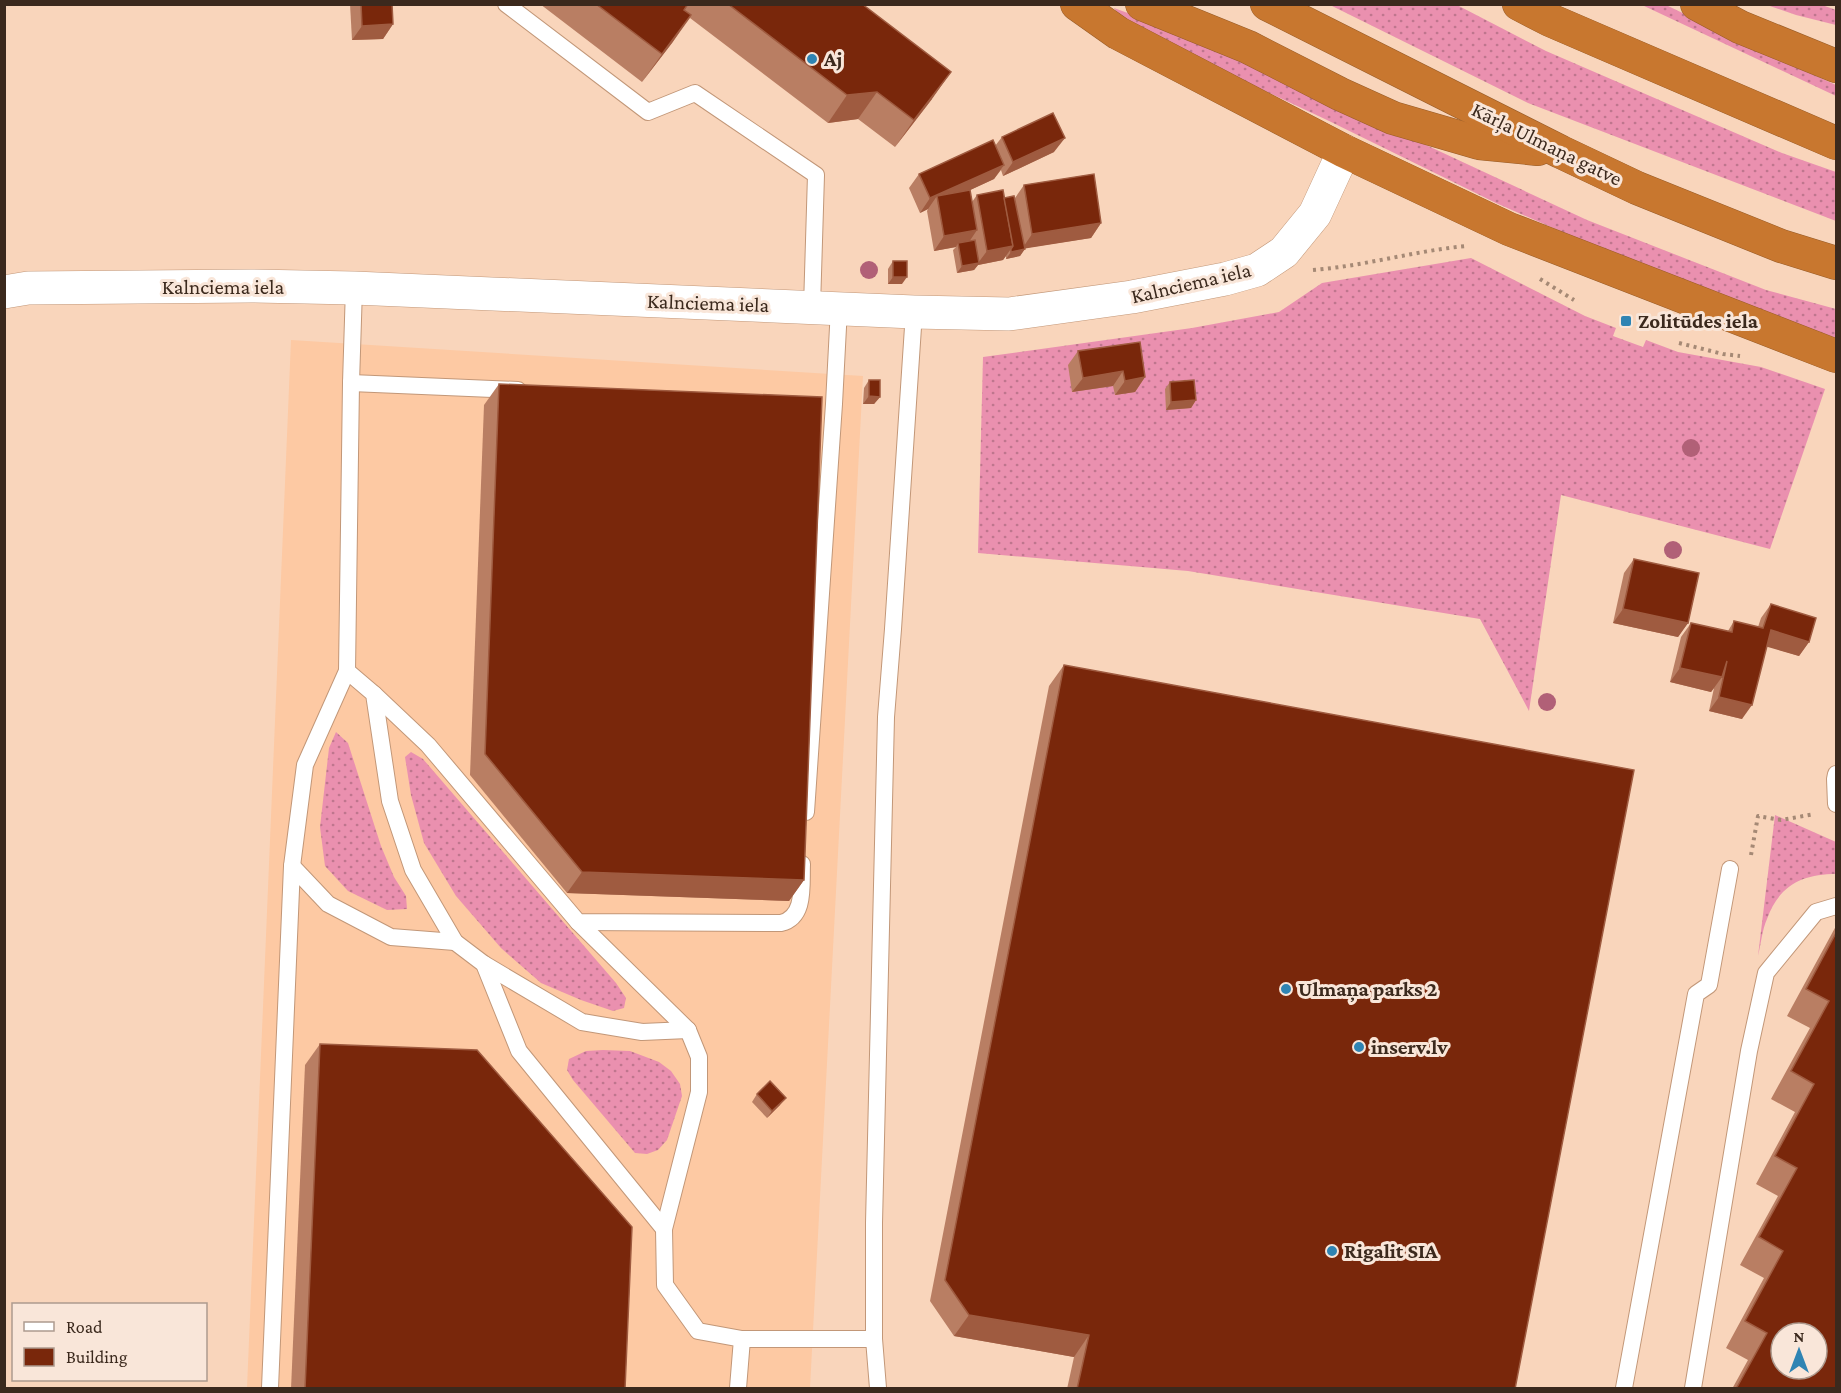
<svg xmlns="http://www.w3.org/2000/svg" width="1841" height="1393" font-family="'Crimson Pro',serif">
<defs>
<pattern id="grass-dots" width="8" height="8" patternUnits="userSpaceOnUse" patternTransform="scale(1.5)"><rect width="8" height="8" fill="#ea90af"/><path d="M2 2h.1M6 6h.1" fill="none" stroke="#bf768e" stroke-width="1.8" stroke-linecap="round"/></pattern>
</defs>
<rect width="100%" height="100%" fill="#f9d5bb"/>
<path fill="#fdc9a3" d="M291,340L863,376L810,1388H247Z"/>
<g fill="url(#grass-dots)">
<path d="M1330,5H1457L1546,51L1782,153L1836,172V221L1528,103Z"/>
<path d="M1642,5H1666L1753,47L1836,85V96Z"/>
<path d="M1767,5H1822L1836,10V25L1796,15Z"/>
<path d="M1114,8L1229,50L1411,138L1587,220L1766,290L1836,309V338L1781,319L1601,249L1496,203L1327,120L1127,26Z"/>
<path d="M1471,258L1585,316L1616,328L1613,336L1643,347L1646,340L1678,352L1761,367L1825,389L1770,549L1561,495L1529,711L1480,619L1188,571L978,553L983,357L1192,328L1279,312L1322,283Z"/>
<path d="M336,732L348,743L381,846L394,877L406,896L407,909L387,910L348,891L325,866L320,827L329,748Z"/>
<path d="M411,752L423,759L616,983L626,998L624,1008L613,1011L581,1000L541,983L501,948L456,896L424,843L411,795L405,757Z"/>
<path d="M1775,815L1836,842V874C1803,874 1779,885 1767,919C1762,930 1761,944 1758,956Z"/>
<path d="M603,1050L630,1051L659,1062L671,1071L680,1084L682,1096L667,1140L658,1150L647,1154L635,1153L573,1080L567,1070L569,1059L586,1051Z"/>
</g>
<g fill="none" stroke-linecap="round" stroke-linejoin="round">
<defs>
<g id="lane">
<path d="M506,4L648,112L695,93L816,175L812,307"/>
<path d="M351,383L518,390"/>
<path d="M347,671L374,694L390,801L413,870L455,942L484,964L519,1051L664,1229L665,1285L698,1331L742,1339L738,1388"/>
<path d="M374,694L428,745L578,922L781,923C806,917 801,885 802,864"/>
<path d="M1836,774L1835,779L1836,804"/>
<path d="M806,812L834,404L839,308"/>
<path d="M292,866L328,904L391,937L455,942"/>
<path d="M578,922L688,1030L699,1057V1092L664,1229"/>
<path d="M484,964L582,1022L642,1032L688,1030"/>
<path d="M742,1339H874"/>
<path d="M270,1388L292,866L305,765L347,671L351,383L354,288"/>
<path d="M878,1388L874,1339V1223L886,717L893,629L914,312"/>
<path d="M1624,1388L1696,994L1709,985L1730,869"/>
<path d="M1693,1388L1749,1051L1766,973L1816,912L1836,906"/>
</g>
<path id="street" d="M4,292L28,288L251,286L354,288L914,312L1009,314L1132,297L1225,279L1257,270L1284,252L1315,214L1344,151"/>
<g id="highway">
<path d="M1077,4L1118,33L1344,151L1509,229L1836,356"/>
<path d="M1142,4L1248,47L1340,94L1393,118L1479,143L1538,149"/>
<path d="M1267,4L1561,152L1637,188L1781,246L1836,263"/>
<path d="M1519,4L1550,20L1836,143"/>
<path d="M1697,4L1740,27L1836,66"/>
</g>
</defs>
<use href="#lane" stroke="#c29778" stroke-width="18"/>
<use href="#street" stroke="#c29778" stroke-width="34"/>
<use href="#highway" stroke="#975c29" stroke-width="34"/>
<g stroke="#a58975" stroke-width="4" stroke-dasharray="3 4.5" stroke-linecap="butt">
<path d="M1313,270C1364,266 1414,251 1466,246"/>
<path d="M1540,279L1574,300"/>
<path d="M1679,343L1723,354L1740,356"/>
<path d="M1751,855L1758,816L1781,820L1815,814"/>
</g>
<use href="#lane" stroke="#fff" stroke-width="16"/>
<use href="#street" stroke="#fff" stroke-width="33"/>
<use href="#highway" stroke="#c8772f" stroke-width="33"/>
</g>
<g fill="#b16077">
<circle cx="869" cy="270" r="9"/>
<circle cx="1691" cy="448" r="9"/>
<circle cx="1673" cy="550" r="9"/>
<circle cx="1547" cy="702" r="9"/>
</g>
<g fill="#b97e63">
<path d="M350,4H392L393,24L383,39L352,40Z"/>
<path d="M540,4H862L932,99L895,147L858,119L828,123L690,18L672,43L642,82Z"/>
<path d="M1002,137L1054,152L1003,176L1001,170L994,179L970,190L972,202L977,195L1015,198L1024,185L1101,223L1091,238L1025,248L1020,256L1006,259V256L1003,260L978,265L974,270L957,273L953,250L956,247L934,251L927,211L928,209L920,213L909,188L919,174L995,146Z"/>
<path d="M893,261L902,284H888V269Z"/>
<path d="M1078,351L1145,377L1135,392L1115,395L1113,386L1072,392L1068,365Z"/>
<path d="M869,380L880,397L874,404H863L864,388Z"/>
<path d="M1170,382L1196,400L1191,408L1166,410L1165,389Z"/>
<path d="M499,384L804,880L789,901L567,893L470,775L484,405Z"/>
<path d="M1634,559L1688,623L1678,637L1613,623L1624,573Z"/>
<path d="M1771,604L1809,642L1799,656L1767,646L1742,719L1709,711L1714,688L1711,692L1670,682L1681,637L1691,623L1728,631L1734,621L1758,627L1761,618Z"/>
<path d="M1064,665L1515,1389H1067L1074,1357L954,1336L930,1301L1049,686Z"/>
<path d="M1836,926V1389H1732L1748,1360L1726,1348L1764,1278L1740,1265L1778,1196L1756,1184L1795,1112L1771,1099L1810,1028L1787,1016Z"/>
<path d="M320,1044L625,1389H291L305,1065Z"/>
<path d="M757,1094L780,1105L767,1118L752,1102Z"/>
</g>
<g fill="#9f5b40">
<path d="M691,15L672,43L642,82L662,54Z"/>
<path d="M393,24L383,39L352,40L362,26Z"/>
<path d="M951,72L932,99L895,147L914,120Z"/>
<path d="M877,92L858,119L828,123L847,95Z"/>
<path d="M1065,138L1054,152L1003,176L1013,162Z"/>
<path d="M1004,165L994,179L938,205L937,196L928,209L920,213L930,198Z"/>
<path d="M1101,223L1091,238L1022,249L1032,234Z"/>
<path d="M977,230L967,245L958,243L956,247L934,251L944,236Z"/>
<path d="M1013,246L1003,260L978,265L974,270L957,273L962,266L978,263L987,251Z"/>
<path d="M1025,249L1020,256L1006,259L1011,252Z"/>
<path d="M893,277H907L902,284H888Z"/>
<path d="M1123,371L1113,386L1072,392L1083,378Z"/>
<path d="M1145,377L1135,392L1115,395L1125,381Z"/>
<path d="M869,396L880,397L874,404H863Z"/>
<path d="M1196,400L1191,408L1166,410L1171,402Z"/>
<path d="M1623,609L1688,623L1678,637L1613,623Z"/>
<path d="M1771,630L1809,642L1799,656L1761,645Z"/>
<path d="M1680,668L1722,677L1711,692L1670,682Z"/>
<path d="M1719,697L1752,705L1742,719L1709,711Z"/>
<path d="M582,872L804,880L789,901L567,893Z"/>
<path d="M786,1098L780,1105L767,1118L772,1111Z"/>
<path d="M969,1315L1089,1335L1074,1357L954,1336Z"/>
</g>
<g fill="#79270b" stroke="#9f5b40" stroke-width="1.5" fill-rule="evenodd">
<path d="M361,4H392L393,24L362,26Z"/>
<path d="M596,4H688L684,10L691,15L662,54Z"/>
<path d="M728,4H862L951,72L914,120L877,92L847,95Z"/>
<path d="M1053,113L1065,138L1013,162L1002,137Z"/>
<path d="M993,140L1004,165L930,198L919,174Z"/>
<path d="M1094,174L1101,223L1032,234L1024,185Z"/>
<path d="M970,190L977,230L944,236L937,196Z"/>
<path d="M1003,190L1013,246L987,251L977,195Z"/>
<path d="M1014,196L1025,249L1011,252V249L1013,246L1004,198Z"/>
<path d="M975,240L979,263L962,266L958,243Z"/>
<rect x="893" y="261" width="14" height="16"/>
<path d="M1140,342L1145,377L1125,381L1123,371L1083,378L1078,351Z"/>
<path d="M869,380H880V397L869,396Z"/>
<path d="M1194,380L1196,400L1171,402L1170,382Z"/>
<path d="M499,384L822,397L804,880L582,872L485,754Z"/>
<path d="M1634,559L1699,573L1688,623L1623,609Z"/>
<path d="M1771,604L1816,618L1809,642L1771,630L1752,705L1719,697L1727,661L1722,677L1680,668L1691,623L1732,632L1734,621L1763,628Z"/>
<path d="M1064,665L1634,770L1515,1389H1077L1089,1335L969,1315L945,1280Z"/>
<path d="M1836,933V1389H1736L1767,1333L1745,1321L1783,1251L1759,1237L1797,1168L1775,1156L1814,1084L1791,1071L1829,1001L1806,989ZM1781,1333H1817V1369H1781Z"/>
<path d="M320,1044L477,1050L632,1227L625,1389H305Z"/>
<path d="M770,1081L786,1098L772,1111L757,1094Z"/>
</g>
<g fill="#2f84b3" stroke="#f9e6d9" stroke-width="2">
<circle cx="812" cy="59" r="6"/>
<rect x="1620" y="315" width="12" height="12" rx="3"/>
<circle cx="1286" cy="989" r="6"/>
<circle cx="1359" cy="1047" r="6"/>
<circle cx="1332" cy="1251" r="6"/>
</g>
<g text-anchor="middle" stroke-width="6" stroke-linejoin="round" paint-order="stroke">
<g font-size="21" font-weight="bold" fill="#3b291d" stroke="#f9e6d9" text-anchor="start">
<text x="824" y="66">Aj</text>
<text x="1638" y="328">Zolitūdes iela</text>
<text x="1298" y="996">Ulmaņa parks 2</text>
<text x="1371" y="1054">inserv.lv</text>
<text x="1344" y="1258">Rigalit SIA</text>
</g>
<g font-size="21" fill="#3b291d" stroke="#f9e6d9">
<text transform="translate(1547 144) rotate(26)" y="7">Kārļa Ulmaņa gatve</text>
<text transform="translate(1191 283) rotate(-13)" y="7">Kalnciema iela</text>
<text x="223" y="294">Kalnciema iela</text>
<text transform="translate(708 303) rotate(2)" y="7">Kalnciema iela</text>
</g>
</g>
<rect width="1841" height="1393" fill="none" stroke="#3b291d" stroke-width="12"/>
<rect x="12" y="1303" width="195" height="78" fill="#f9e6d9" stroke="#ad9a8e" stroke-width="1.5"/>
<rect x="24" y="1322" width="30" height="9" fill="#ffffff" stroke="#ad9a8e" stroke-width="1.5"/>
<text x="66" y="1333" font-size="18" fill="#3b291d">Road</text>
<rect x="24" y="1348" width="30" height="18" fill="#79270b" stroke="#ad9a8e" stroke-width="1.5"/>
<text x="66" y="1363" font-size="18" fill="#3b291d">Building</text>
<g transform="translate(1799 1351)"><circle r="28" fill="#f9e6d9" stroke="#ad9a8e" stroke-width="1.5"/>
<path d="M0-4.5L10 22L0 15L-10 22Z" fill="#2f84b3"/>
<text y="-9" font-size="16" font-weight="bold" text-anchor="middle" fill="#3b291d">N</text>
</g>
</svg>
